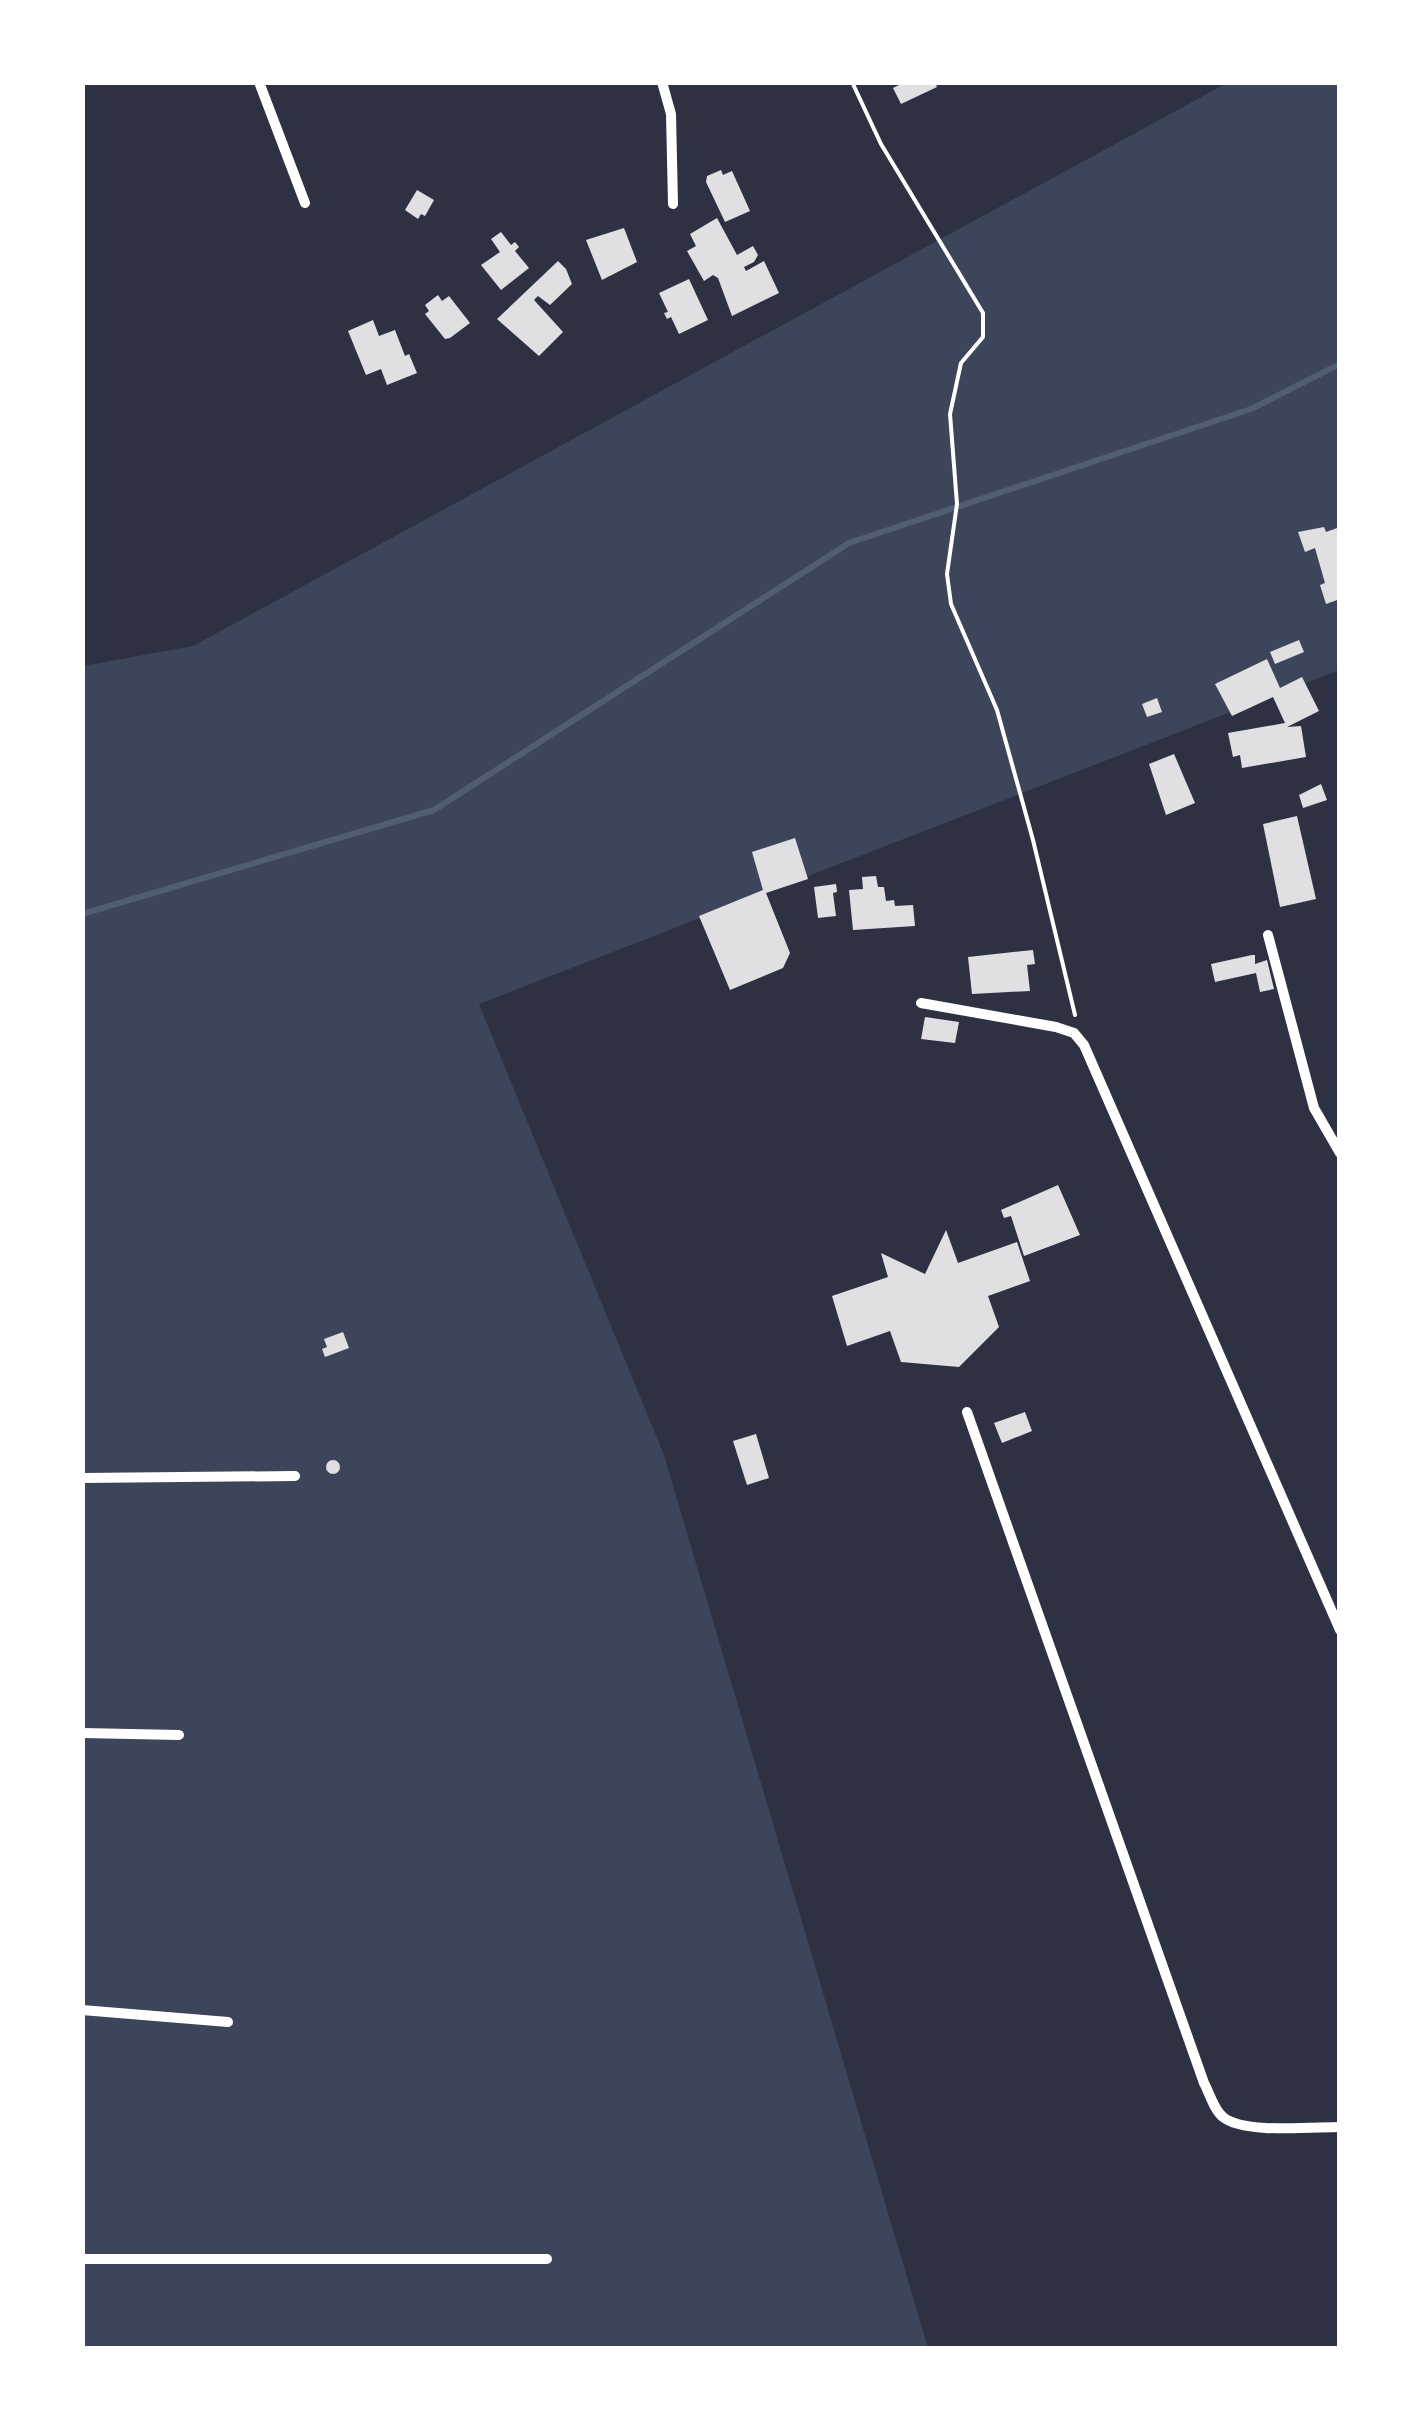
<svg xmlns="http://www.w3.org/2000/svg" width="1422" height="2431" font-family="Montserrat,sans-serif">
<rect width="100%" height="100%" fill="#2d3142"/>
<path fill="#3c4559" d="M1227,83H1339V670L479,1004L664,1455L928,2348H83V666L193,646Z"/>
<g fill="none" stroke-linecap="round" stroke-linejoin="round">
<path stroke="#4f5d75" stroke-width="6" d="M82,914L434,810L849,543L1251,409L1340,364"/>
</g>
<g fill="#e0e0e3">
<path d="M905,82H935L937,87L901,104L893,88Z"/>
<path d="M721,170L723,175L732,171L750,211L725,222L706,182L707,176Z"/>
<path d="M417,190L434,200L425,216L421,214L418,219L405,210Z"/>
<path d="M717,218L737,255L753,246L758,255L754,262L744,267L746,271L764,261L779,293L732,316L718,278L713,275L704,281L687,251L696,246L690,234Z"/>
<path d="M624,228L637,262L602,280L586,240Z"/>
<path d="M501,232L511,245L515,242L519,247L515,251L529,268L501,290L481,265L500,252L491,239Z"/>
<path d="M558,261L566,269L572,284L550,305L538,296L534,300L563,332L539,356L497,319Z"/>
<path d="M689,279L708,320L679,334L671,317L667,319L664,313L668,312L659,293Z"/>
<path d="M438,295L442,301L449,296L470,323L450,338L445,339L425,314L429,311L425,305Z"/>
<path d="M373,320L379,336L395,330L405,356L409,354L417,373L387,385L381,369L366,375L348,331Z"/>
<path d="M1324,527L1326,532L1340,527V599L1326,604L1320,585L1325,583L1315,548L1305,552L1298,532Z"/>
<path d="M1299,640L1304,652L1275,664L1270,652Z"/>
<path d="M1267,659L1280,688L1302,677L1319,711L1287,727L1301,726L1306,757L1242,768L1240,755L1233,757L1228,733L1285,723L1273,697L1232,716L1215,684Z"/>
<path d="M1157,698L1162,712L1147,717L1142,704Z"/>
<path d="M1174,754L1195,803L1166,815L1149,764Z"/>
<path d="M1321,784L1327,800L1303,808L1299,795Z"/>
<path d="M1297,816L1316,899L1280,907L1263,824Z"/>
<path d="M795,838L808,879L766,893L790,953L783,968L730,990L699,916L763,890L752,852Z"/>
<path d="M876,876L878,887H884L886,901L894,900L895,906L913,905L915,926L853,930L849,890L863,889L862,877Z"/>
<path d="M836,884L837,892L833,893L836,916L818,918L814,887Z"/>
<path d="M1033,950L1035,964L1027,965L1030,991L972,994L968,957Z"/>
<path d="M1252,955H1255V964L1267,960L1274,989L1260,992L1256,973L1215,982L1211,964Z"/>
<path d="M925,1017L959,1022L955,1043L921,1039Z"/>
<path d="M1058,1185L1080,1235L1024,1256L1011,1216L1004,1218L1001,1210Z"/>
<path d="M946,1230L958,1263L1017,1242L1030,1281L988,1296L999,1327L959,1367L901,1362L890,1331L847,1346L832,1296L888,1277L881,1253L925,1274Z"/>
<path d="M343,1332L349,1348L325,1357L322,1349L327,1347L324,1339Z"/>
<path d="M1025,1412L1032,1431L1002,1443L994,1423Z"/>
<path d="M756,1434L769,1478L747,1485L733,1441Z"/>
<circle cx="333" cy="1467" r="7"/>
</g>
<g fill="none" stroke-linecap="round" stroke-linejoin="round">
<path stroke="#fff" stroke-width="4" d="M852,82L881,144L983,313V337L961,363L950,414L957,504L947,574L951,604L997,710L1033,840L1075,1015"/>
<g stroke="#fff" stroke-width="10">
<path d="M259,82L305,203"/>
<path d="M662,82L671,114L673,204"/>
<path d="M1268,935L1314,1108L1340,1153"/>
<path d="M921,1003L1056,1027L1074,1033L1084,1045L1340,1630"/>
<path d="M967,1412L1204,2083C1209,2092 1214,2110 1223,2117C1243,2134 1313,2127 1340,2127"/>
<path d="M82,1478L295,1476"/>
<path d="M82,1733L179,1735"/>
<path d="M82,2010L228,2022"/>
<path d="M82,2259H547"/>
</g>
</g>
<rect width="1422" height="2431" fill="none" stroke="#ffffff" stroke-width="170"/>
</svg>
